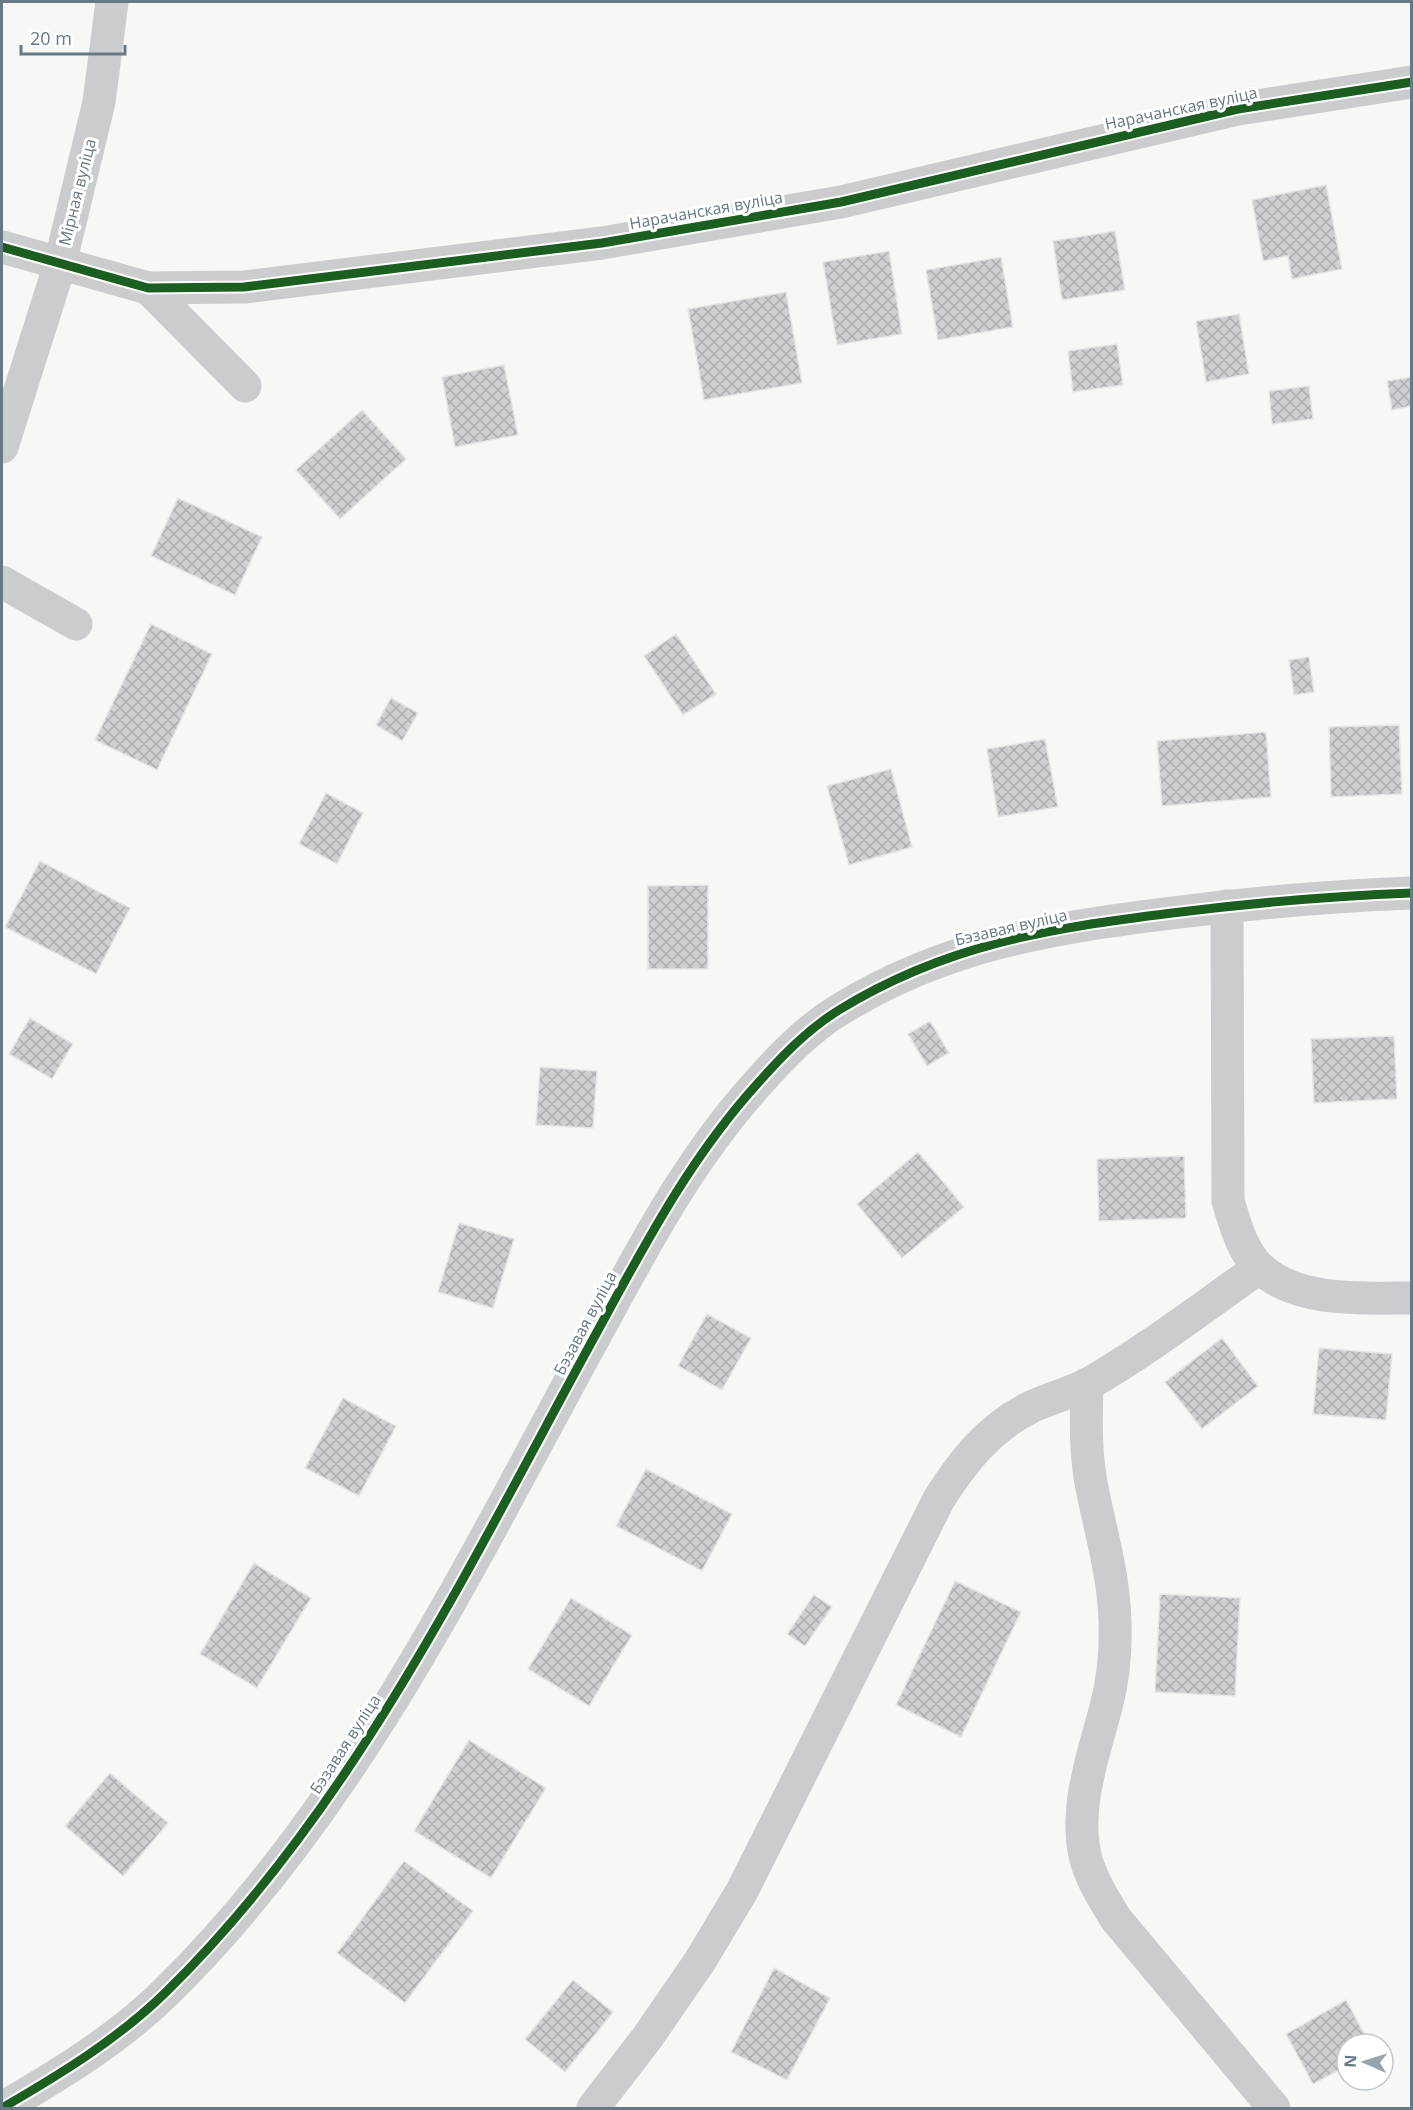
<svg xmlns="http://www.w3.org/2000/svg" width="1413" height="2110" font-family="'Open Sans',sans-serif">
<defs>
<pattern id="building-cross-hatch" width="8" height="8" patternUnits="userSpaceOnUse" patternTransform="scale(1.5)"><rect width="8" height="8" fill="#cecfd0"/><path d="M0 0l8 8M0 8l8-8" fill="none" stroke="#abadae"/></pattern>
</defs>
<rect width="100%" height="100%" fill="#f7f7f6"/>
<g fill="url(#building-cross-hatch)" stroke="#e6e6e6" stroke-width="1.5">
<path d="M1326,185L1342,269L1292,279L1288,256L1263,261L1252,200Z"/>
<path d="M1115,231L1125,290L1062,300L1053,241Z"/>
<path d="M889,251L902,334L837,345L823,262Z"/>
<path d="M1001,257L1013,327L938,340L926,270Z"/>
<path d="M786,292L802,383L704,400L688,309Z"/>
<path d="M1239,314L1249,374L1206,382L1196,321Z"/>
<path d="M1117,344L1123,385L1073,392L1068,351Z"/>
<path d="M504,365L518,435L455,447L442,377Z"/>
<path d="M1412,377V406L1392,410L1387,381Z"/>
<path d="M1309,386L1313,419L1272,424L1269,391Z"/>
<path d="M362,410L406,459L340,519L296,470Z"/>
<path d="M178,498L262,537L235,595L151,556Z"/>
<path d="M151,624L212,654L157,770L95,740Z"/>
<path d="M676,634L716,694L683,715L644,656Z"/>
<path d="M1309,657L1314,692L1294,695L1289,660Z"/>
<path d="M391,698L418,713L402,741L376,725Z"/>
<path d="M1399,725L1402,794L1331,797L1329,727Z"/>
<path d="M1266,732L1271,797L1162,806L1157,741Z"/>
<path d="M1045,739L1058,807L998,817L987,749Z"/>
<path d="M891,769L912,847L849,865L827,786Z"/>
<path d="M326,793L363,813L337,864L299,844Z"/>
<path d="M40,861L130,908L96,974L5,927Z"/>
<path d="M708,885V969H648V886Z"/>
<path d="M30,1018L73,1044L52,1079L9,1054Z"/>
<path d="M930,1021L949,1053L927,1066L908,1034Z"/>
<path d="M1394,1036L1397,1099L1314,1103L1311,1039Z"/>
<path d="M540,1067L597,1071L593,1128L536,1125Z"/>
<path d="M918,1152L964,1207L902,1258L857,1204Z"/>
<path d="M1184,1156L1186,1218L1099,1221L1097,1159Z"/>
<path d="M459,1223L514,1239L493,1308L438,1292Z"/>
<path d="M707,1314L751,1338L722,1390L678,1366Z"/>
<path d="M1222,1338L1258,1386L1202,1429L1165,1382Z"/>
<path d="M1319,1348L1392,1354L1386,1420L1313,1414Z"/>
<path d="M343,1398L396,1426L359,1496L305,1468Z"/>
<path d="M646,1469L732,1514L702,1571L616,1526Z"/>
<path d="M254,1563L311,1598L257,1688L200,1654Z"/>
<path d="M955,1581L1021,1612L961,1737L896,1705Z"/>
<path d="M1160,1594L1240,1598L1235,1696L1155,1692Z"/>
<path d="M814,1595L832,1607L805,1646L787,1634Z"/>
<path d="M571,1598L632,1635L589,1706L528,1669Z"/>
<path d="M469,1740L546,1788L491,1878L414,1831Z"/>
<path d="M110,1773L168,1823L123,1876L65,1826Z"/>
<path d="M404,1861L473,1911L405,2003L337,1953Z"/>
<path d="M774,1968L830,1998L787,2080L731,2052Z"/>
<path d="M573,1980L613,2012L565,2072L525,2039Z"/>
<path d="M1346,2000L1370,2044H1347V2066L1313,2084L1286,2034Z"/>
</g>
<g fill="none" stroke-linecap="round" stroke-linejoin="round">
<g stroke="#cbcccd" stroke-width="33">
<path d="M2,247L148,288L244,287L602,243L841,202L1238,109L1412,82"/>
<path d="M148,288L245,386"/>
<path d="M2,447L60,264L99,102L112,2"/>
<path d="M2,582L76,624"/>
<path d="M1227,906L1228,1201C1235,1223 1242,1252 1260,1268C1297,1303 1364,1298 1412,1298"/>
<path d="M1087,1384C1086,1419 1085,1453 1092,1488C1101,1533 1114,1576 1115,1622C1116,1650 1113,1681 1106,1707C1093,1757 1072,1812 1087,1863C1094,1884 1105,1901 1116,1919L1274,2108"/>
<path d="M2,2108C59,2075 118,2039 165,1993C352,1810 467,1570 591,1343C641,1252 687,1161 758,1083C782,1056 808,1029 839,1010C946,944 1051,928 1172,913C1252,903 1331,896 1412,893"/>
<path d="M593,2108L647,2038L700,1961L742,1891L939,1499C963,1461 989,1428 1031,1407C1050,1398 1071,1393 1090,1383C1149,1349 1203,1307 1259,1268"/>
</g>
<defs>
<g id="cycleway">
<path d="M2,247L148,288L244,287L602,243L841,202L1238,109L1412,82"/>
<path d="M2,2108C59,2075 118,2039 165,1993C352,1810 467,1570 591,1343C641,1252 687,1161 758,1083C782,1056 808,1029 839,1010C946,944 1051,928 1172,913C1252,903 1331,896 1412,893"/>
</g>
</defs>
<use href="#cycleway" stroke="#fff" stroke-width="13"/>
<use href="#cycleway" stroke="#1b5e20" stroke-width="9"/>
</g>
<g text-anchor="middle" stroke-width="6" stroke-linejoin="round" paint-order="stroke">
<g font-size="16" fill="#677985" stroke="#fff">
<text transform="translate(1181 108) rotate(-12)" y="6">Нарачанская вуліца</text>
<text transform="translate(77 192) rotate(-76)" y="6">Мірная вуліца</text>
<text transform="translate(706 210) rotate(-10)" y="6">Нарачанская вуліца</text>
<text transform="translate(1011 927) rotate(-13)" y="6">Бэзавая вуліца</text>
<text transform="translate(585 1323) rotate(-62)" y="6">Бэзавая вуліца</text>
<text transform="translate(345 1744) rotate(-57)" y="6">Бэзавая вуліца</text>
</g>
</g>
<rect width="1413" height="2110" fill="none" stroke="#677985" stroke-width="6"/>
<g transform="translate(1365 2062) rotate(273)"><circle r="28" fill="#ffffff" stroke="#c2c9ce" stroke-width="1.5"/>
<path d="M0-4.5L10 22L0 15L-10 22Z" fill="#99a5ad"/>
<text y="-9" font-size="16" font-weight="bold" text-anchor="middle" fill="#677985">N</text>
</g>
<path d="M21 45v9h104v-9" fill="none" stroke="#677985" stroke-width="3"/>
<text x="30" y="45" font-size="18" fill="#677985" stroke="#ffffff" stroke-width="4.5" paint-order="stroke">20 m</text>
</svg>
